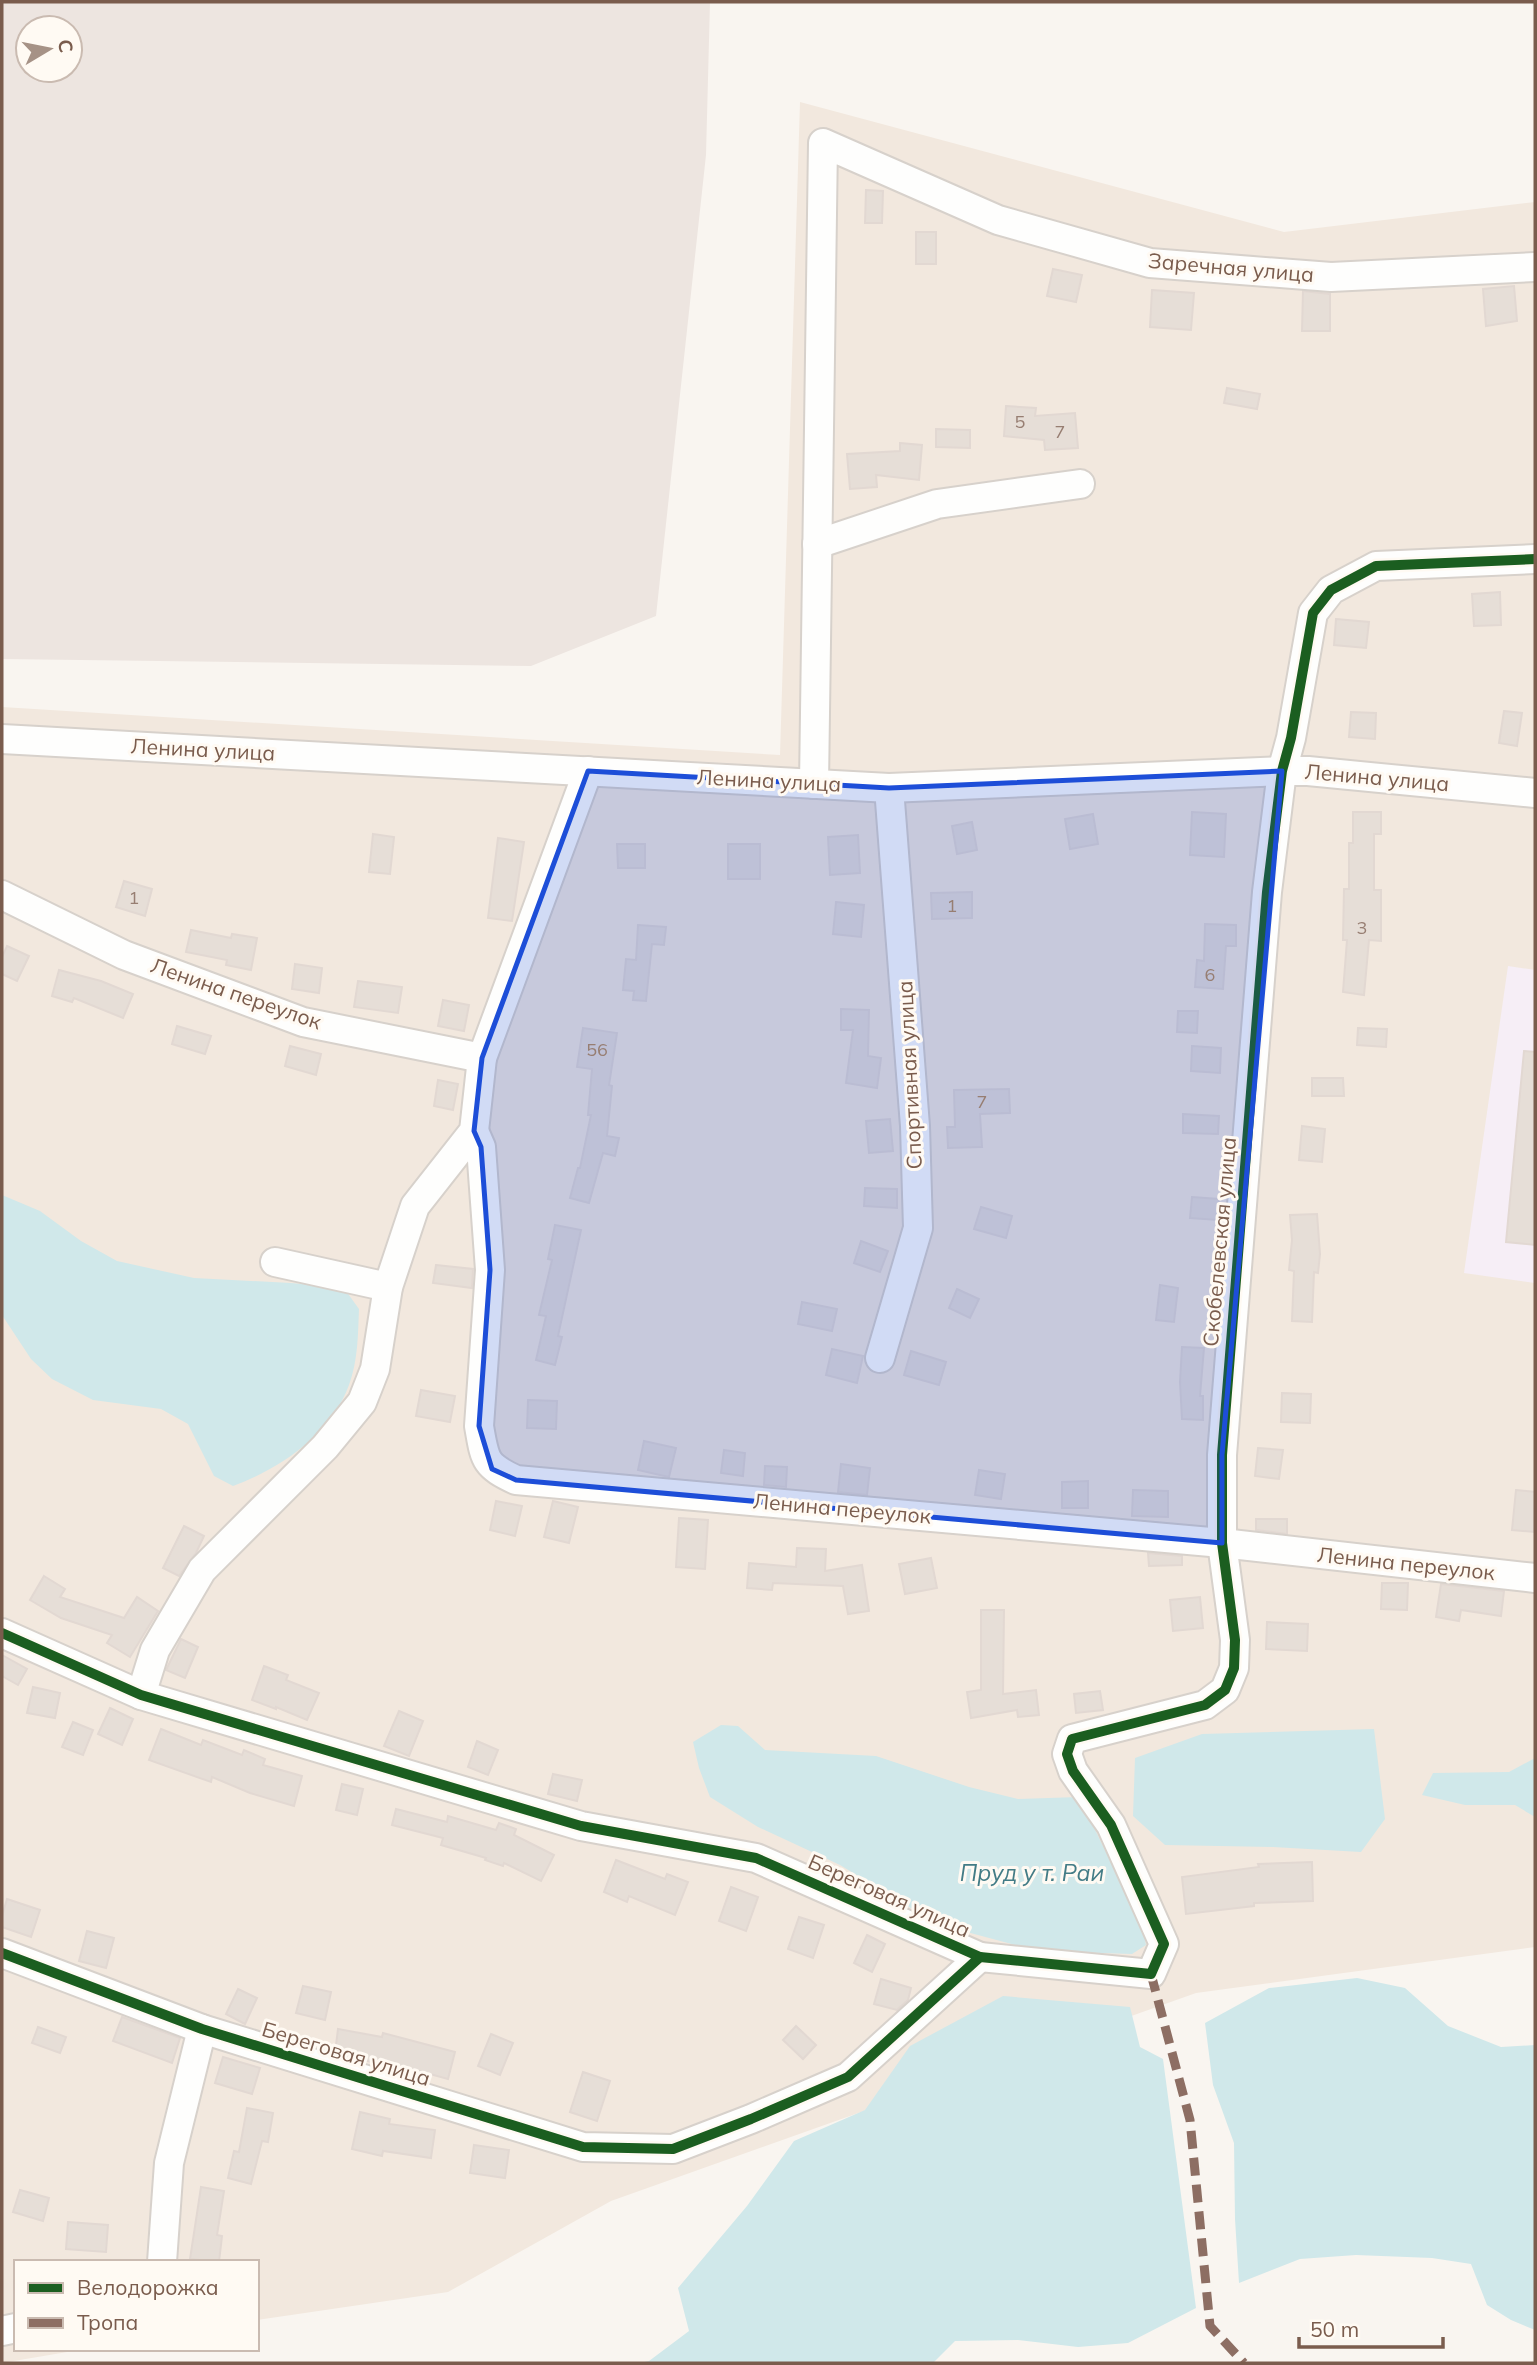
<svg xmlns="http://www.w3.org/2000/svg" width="1537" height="2365" font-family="Mulish,sans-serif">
<rect width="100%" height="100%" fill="#f9f5f0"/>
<path fill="#f2e8de" d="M800,102L1284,232L1535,202V1947L1196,1993L611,2201L448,2292L257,2320V2262H16V2349H85L2,2363V707L780,755Z"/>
<path fill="#ede5e0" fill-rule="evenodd" d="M2,2H710L706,155L656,616L531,666L2,659ZM28,28H70V70H28Z"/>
<path fill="#f6eef6" d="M1508,966L1535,970V1283L1464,1273Z"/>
<g fill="#d0e8ea">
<path d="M2,1195L40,1211L81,1241L117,1261L194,1278L291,1283L323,1286L346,1291L359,1309C358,1334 358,1361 349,1385C331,1434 280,1469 233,1486L214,1476L188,1424L161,1409L93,1400L52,1379L31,1359L2,1315Z"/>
<path d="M721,1725L738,1726L765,1750L876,1756L969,1787L1018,1799L1079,1797L1143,1928L1146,1945L1132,1954L1038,1951L937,1924L840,1865L758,1827L710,1797L699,1768L693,1742Z"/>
<path d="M1374,1729L1385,1819L1361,1852L1273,1847L1165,1845L1133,1816L1135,1758L1202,1734Z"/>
<path d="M1535,1758V1817L1515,1805H1465L1422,1795L1433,1773L1509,1772Z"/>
<path d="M1357,1978L1405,1988L1448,2026L1501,2047L1535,2045V2330L1511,2320L1487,2305L1471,2264L1432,2258L1356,2255L1300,2259L1239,2283L1235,2219L1234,2143L1213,2085L1205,2023L1269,1988Z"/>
<path d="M1003,1996L1130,2007L1140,2047L1163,2059L1196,2308L1128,2343L1078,2347L1018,2340L955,2341L933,2363H640L649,2361L689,2331L678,2288L747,2206L794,2141L865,2110L910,2046Z"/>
</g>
<g fill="#e6ded7" stroke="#e2d8d2" stroke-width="2">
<path d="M866,190L883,191L882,223H865Z"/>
<rect x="916" y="232" width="20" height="32"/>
<path d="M1053,269L1082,275L1076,302L1047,296Z"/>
<path d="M1514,286L1517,321L1486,326L1483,289Z"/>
<path d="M1152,290L1194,293L1191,330L1150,327Z"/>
<path d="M1303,291L1330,294V331H1302Z"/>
<path d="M1227,388L1260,394L1257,409L1224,403Z"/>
<path d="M1006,406L1036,408L1035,416L1075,413L1078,448L1045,450L1044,440L1004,436Z"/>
<path d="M936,429L970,430V448L936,447Z"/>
<path d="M900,443L922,445L919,480L876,475L877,487L850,489L847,454L900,451Z"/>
<path d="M1500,592L1501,625L1474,626L1472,594Z"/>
<path d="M1336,619L1369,622L1366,648L1334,645Z"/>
<path d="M1504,711L1522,713L1517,746L1499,743Z"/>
<path d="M1351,712L1376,713L1375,739L1349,737Z"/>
<path d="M1192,812L1226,814L1224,857L1190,855Z"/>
<path d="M1353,812H1381V834H1374V890H1381V941L1369,940L1364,995L1343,992L1347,940H1343L1344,889H1349V843H1353Z"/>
<path d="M1093,814L1098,844L1070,849L1065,819Z"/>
<path d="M972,822L977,850L957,854L952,826Z"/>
<path d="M373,834L394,837L390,874L369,872Z"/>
<path d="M858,835L860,873L830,875L828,837Z"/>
<path d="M498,838L524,842L512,921L488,918Z"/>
<path d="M617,844H645V868H618Z"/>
<rect x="728" y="844" width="32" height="35"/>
<path d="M124,881L152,889L145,916L116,907Z"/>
<path d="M972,892V918L932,919L931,893Z"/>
<path d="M836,902L864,905L861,937L833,934Z"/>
<path d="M1205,924L1236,925V946H1226L1223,989L1195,987L1197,960L1204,961Z"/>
<path d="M638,925L666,927L664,945L652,944L646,1001L633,1000L634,991L623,990L626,959L636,960Z"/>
<path d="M191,930L231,938L232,934L257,938L251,970L226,965L227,960L186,952Z"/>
<path d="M7,946L29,956L17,981L2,974V957Z"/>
<path d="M295,964L322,968L319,993L292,989Z"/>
<path d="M59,970L101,981L133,994L123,1018L74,998L72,1002L52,996Z"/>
<path d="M358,981L402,987L398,1013L354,1007Z"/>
<path d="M443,1000L469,1005L464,1031L438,1026Z"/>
<path d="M841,1009L869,1010L868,1056L881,1058L877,1088L846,1083L853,1030H841Z"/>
<path d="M1178,1011H1198L1197,1033L1177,1032Z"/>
<path d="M177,1026L211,1036L205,1054L172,1044Z"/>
<path d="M583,1028L617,1033L609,1085L612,1086L607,1136L619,1138L615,1156L603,1153L589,1203L570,1198L578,1168H580L591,1115H588L592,1069L577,1067Z"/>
<path d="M1358,1028L1387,1029L1386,1047L1357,1045Z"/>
<path d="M290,1046L321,1054L316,1075L285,1066Z"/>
<path d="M1192,1046L1221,1048L1220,1073L1191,1071Z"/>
<path d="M1524,1051L1535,1052V1245L1506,1242Z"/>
<path d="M1312,1078H1343L1344,1096H1312Z"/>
<path d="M438,1080L458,1084L453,1110L434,1106Z"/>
<path d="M1009,1089L1010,1113L980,1114L982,1147L948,1148L947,1127H955L954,1090Z"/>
<path d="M1183,1114L1219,1116L1218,1134L1183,1133Z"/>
<path d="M890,1119L893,1151L869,1153L866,1121Z"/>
<path d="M1302,1126L1325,1129L1322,1162L1299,1160Z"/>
<path d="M865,1188L897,1189V1208L864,1206Z"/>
<path d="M1192,1197L1219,1199L1218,1220L1190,1218Z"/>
<path d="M981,1207L1012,1216L1006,1238L974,1229Z"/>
<path d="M1317,1214L1320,1254L1318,1273L1314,1272L1312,1322L1292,1321L1294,1271L1289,1270L1292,1240L1290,1215Z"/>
<path d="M555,1225L581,1230L558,1336L562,1337L555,1365L536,1360L546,1316L539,1315L552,1260L548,1259Z"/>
<path d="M861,1241L888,1251L880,1272L854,1263Z"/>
<path d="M436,1265L473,1269L472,1288L433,1283Z"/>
<path d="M1160,1285L1178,1288L1174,1322L1156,1320Z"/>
<path d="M957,1289L979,1299L970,1318L949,1308Z"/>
<path d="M802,1302L837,1309L832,1331L798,1324Z"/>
<path d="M1182,1347L1204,1348L1200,1396H1203V1420L1182,1419L1180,1382Z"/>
<path d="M832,1349L863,1356L857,1383L826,1375Z"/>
<path d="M911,1351L946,1362L939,1385L904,1375Z"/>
<path d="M421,1390L455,1396L450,1422L416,1416Z"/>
<path d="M1282,1393L1311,1394L1310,1423L1281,1422Z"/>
<path d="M528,1400L557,1401L556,1429L527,1428Z"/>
<path d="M644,1441L676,1448L669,1477L638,1470Z"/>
<path d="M1258,1448L1283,1450L1279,1479L1255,1476Z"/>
<path d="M724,1450L745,1453L743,1476L721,1473Z"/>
<path d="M841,1464L870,1468L867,1495L838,1492Z"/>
<path d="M765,1466L787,1467L786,1487L764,1485Z"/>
<path d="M979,1470L1005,1474L1001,1499L975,1495Z"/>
<path d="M1088,1481V1508H1062V1482Z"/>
<path d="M1133,1490L1168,1491V1517L1132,1516Z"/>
<path d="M1516,1490L1535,1492L1534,1532L1512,1530Z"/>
<path d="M496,1501L522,1506L515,1536L490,1530Z"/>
<path d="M553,1501L578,1507L569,1543L544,1537Z"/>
<path d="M679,1518L708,1520L705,1569L676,1567Z"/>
<path d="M1256,1519H1287V1534L1256,1530Z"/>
<path d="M184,1526L204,1536L196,1553L179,1576L163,1568Z"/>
<path d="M797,1548L826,1549L825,1571L862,1565L869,1611L848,1614L843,1586L773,1583L772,1590L747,1588L749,1563L796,1567Z"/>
<path d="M1148,1553L1182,1556V1565L1149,1566Z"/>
<path d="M931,1558L937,1588L905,1594L899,1564Z"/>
<path d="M44,1576L65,1589L60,1597L124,1618L137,1597L158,1611L130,1657L107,1643L112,1635L61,1618L30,1600Z"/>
<path d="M1382,1583H1408L1407,1610L1381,1609Z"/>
<path d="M1441,1584L1504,1591L1501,1616L1461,1610L1459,1621L1436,1617Z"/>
<path d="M1200,1597L1203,1628L1173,1631L1170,1600Z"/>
<path d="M981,1610H1004L1003,1694L1036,1690L1039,1715L1018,1717L1017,1710L971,1718L967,1692L981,1690Z"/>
<path d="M1267,1622L1308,1624L1307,1651L1266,1649Z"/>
<path d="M181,1639L198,1647L185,1678L166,1670Z"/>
<path d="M2,1655L27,1669L18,1685L2,1676Z"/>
<path d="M264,1666L288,1675L286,1680L319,1693L307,1720L276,1707V1709L252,1700Z"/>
<path d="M33,1687L60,1693L55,1718L27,1713Z"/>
<path d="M1100,1691L1103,1710L1076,1713L1074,1694Z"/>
<path d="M110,1708L133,1719L122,1745L98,1734Z"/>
<path d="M399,1711L423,1721L409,1756L384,1746Z"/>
<path d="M73,1722L93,1730L83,1755L62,1747Z"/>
<path d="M161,1729L201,1745L203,1740L242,1755L244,1750L265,1759L263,1765L302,1776L294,1806L250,1793L212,1777L211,1782L149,1760Z"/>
<path d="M477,1741L498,1750L488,1775L468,1767Z"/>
<path d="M553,1774L582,1780L577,1801L548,1794Z"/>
<path d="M342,1784L363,1789L357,1815L336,1810Z"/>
<path d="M396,1809L447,1822L448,1816L496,1830L499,1823L516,1829L514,1835L554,1855L541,1881L504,1863L503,1866L485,1860L486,1858L441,1845L443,1838L392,1825Z"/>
<path d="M616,1860L665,1879L667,1874L688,1882L675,1915L629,1896L627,1902L604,1892Z"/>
<path d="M1312,1862L1313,1901L1254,1903V1906L1186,1914L1182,1877L1259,1867L1258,1864Z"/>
<path d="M731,1887L758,1897L746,1931L719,1921Z"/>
<path d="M7,1899L40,1910L31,1937L2,1927V1916Z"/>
<path d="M799,1917L824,1925L813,1958L788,1949Z"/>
<path d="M87,1931L114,1938L106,1968L79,1961Z"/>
<path d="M867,1935L885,1944L872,1972L854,1963Z"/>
<path d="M881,1979L911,1988L908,2000L897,2010L874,2004Z"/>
<path d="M303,1986L331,1992L325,2020L296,2013Z"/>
<path d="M238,1989L257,1998L245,2024L226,2014Z"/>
<path d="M122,2017L180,2038L172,2063L113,2041Z"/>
<path d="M796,2026L816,2045L803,2059L783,2040Z"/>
<path d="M38,2027L66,2037L60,2053L32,2043Z"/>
<path d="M338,2029L382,2037L383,2033L455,2052L448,2079L401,2066L400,2069L335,2053Z"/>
<path d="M491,2034L513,2043L500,2075L478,2066Z"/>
<path d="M223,2057L260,2068L252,2094L215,2083Z"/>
<path d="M583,2072L610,2081L597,2121L570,2112Z"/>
<path d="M247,2108L273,2113L268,2142L262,2141L251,2184L228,2178L234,2151L239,2152Z"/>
<path d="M360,2112L390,2119L389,2124L435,2130L431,2158L383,2151L382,2156L352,2149Z"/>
<path d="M474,2145L509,2150L505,2178L470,2173Z"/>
<path d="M201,2187L224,2191L217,2235L222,2236L219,2262L190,2259Z"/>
<path d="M20,2190L49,2198L43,2221L13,2212Z"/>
<path d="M68,2222L108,2225L106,2252L66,2249Z"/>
</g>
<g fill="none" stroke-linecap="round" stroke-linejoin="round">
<defs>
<g id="minor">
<path d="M817,544L937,504L1080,484"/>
<path d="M2,739L889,788L1282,771H1308L1535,793"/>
<path d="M814,784L823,143L998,220L1150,263L1331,277L1535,267"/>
<path d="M2,895L124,955L303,1022L482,1058"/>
<path d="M474,1131L481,1147L490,1270L479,1426C485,1460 484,1465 516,1480L1222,1543L1535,1578"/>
<path d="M275,1262L388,1287"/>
<path d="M880,1358L918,1228L915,1126L889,788"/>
<path d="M2,1633L141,1695L581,1826L756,1858L980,1957L848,2077L751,2119L673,2149L583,2147L202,2029L2,1953"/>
<path d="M141,1695L155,1650L202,1570L325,1447L362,1402L375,1369L388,1287L415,1206L474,1131L482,1058L588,771"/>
<path d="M980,1957L1151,1974L1164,1944L1111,1825L1073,1771L1067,1754L1072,1739L1205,1705L1225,1690L1234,1668L1235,1640L1222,1543V1455L1267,892L1282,771L1291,738L1313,613L1331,590L1376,566L1535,559"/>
<path d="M162,2262L169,2163L202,2029"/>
<path d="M2,2331L16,2328"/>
</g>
</defs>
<use href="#minor" stroke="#d7d1cb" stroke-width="32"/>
<use href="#minor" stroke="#fefefd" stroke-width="28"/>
<path stroke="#8d6e63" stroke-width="9" stroke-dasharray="18 9" stroke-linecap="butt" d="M1151,1974L1190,2120L1210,2326L1244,2363"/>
<defs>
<g id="cycleway">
<path d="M2,1633L141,1695L581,1826L756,1858L980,1957L848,2077L751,2119L673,2149L583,2147L202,2029L2,1953"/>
<path d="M980,1957L1151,1974L1164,1944L1111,1825L1073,1771L1067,1754L1072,1739L1205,1705L1225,1690L1234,1668L1235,1640L1222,1543V1455L1267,892L1282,771L1291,738L1313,613L1331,590L1376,566L1535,559"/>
</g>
</defs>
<use href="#cycleway" stroke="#fffaf3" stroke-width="15"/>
<use href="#cycleway" stroke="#1b5e20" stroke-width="10"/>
</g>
<path fill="#1d4ed8" fill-opacity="0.2" stroke="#1d4ed8" stroke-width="5" stroke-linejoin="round" d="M588,771L889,788L1282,771L1222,1455V1543L516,1480L492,1469L479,1426L490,1270L481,1147L474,1131L482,1058Z"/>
<g text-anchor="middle" stroke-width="6" stroke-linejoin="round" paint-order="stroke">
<g font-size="18" fill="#977e72">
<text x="1020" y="428">5</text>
<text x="1060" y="438">7</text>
<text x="134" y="904">1</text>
<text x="952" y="912">1</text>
<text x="1362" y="934">3</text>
<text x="1210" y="981">6</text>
<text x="597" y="1056">56</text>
<text x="982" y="1108">7</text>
</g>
<g font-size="21" fill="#7a5c4d" stroke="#fffaf3">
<text transform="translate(1231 268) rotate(5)" y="7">Заречная улица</text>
<text transform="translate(203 750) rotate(3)" y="7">Ленина улица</text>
<text transform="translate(1377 778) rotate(5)" y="7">Ленина улица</text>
<text transform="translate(769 781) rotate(3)" y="7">Ленина улица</text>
<text transform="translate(236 994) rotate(19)" y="7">Ленина переулок</text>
<text transform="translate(910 1075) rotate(-93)" y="7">Спортивная улица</text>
<text transform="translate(1220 1242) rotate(-85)" y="7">Скобелевская улица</text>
<text transform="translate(842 1509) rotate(5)" y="7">Ленина переулок</text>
<text transform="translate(1406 1564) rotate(6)" y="7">Ленина переулок</text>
<text transform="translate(889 1896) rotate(24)" y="7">Береговая улица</text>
<text transform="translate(346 2054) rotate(17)" y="7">Береговая улица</text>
</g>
<g font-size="23" font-style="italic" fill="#437c86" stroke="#fffaf3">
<text x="1032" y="1881">Пруд у т. Раи</text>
</g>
</g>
<rect width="1537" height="2365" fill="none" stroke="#7a5c4d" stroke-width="7"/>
<rect x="14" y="2260" width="245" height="91" fill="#fffaf3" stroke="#cabbb1" stroke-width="2"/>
<rect x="28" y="2283" width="35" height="10" fill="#1b5e20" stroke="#cabbb1" stroke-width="2"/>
<text x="77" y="2295" font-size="21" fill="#7a5c4d">Велодорожка</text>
<rect x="28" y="2318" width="35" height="10" fill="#8d6e63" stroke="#cabbb1" stroke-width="2"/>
<text x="77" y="2330" font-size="21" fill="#7a5c4d">Тропа</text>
<g transform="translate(49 49) rotate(80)"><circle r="33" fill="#fffaf3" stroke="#cabbb1" stroke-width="2"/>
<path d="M0-5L12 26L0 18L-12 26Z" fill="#a69286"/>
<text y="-10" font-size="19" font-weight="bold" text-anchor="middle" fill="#7a5c4d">С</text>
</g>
<path d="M1299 2337v10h144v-10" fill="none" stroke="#7a5c4d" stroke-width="3.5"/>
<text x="1310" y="2337" font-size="21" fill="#7a5c4d" stroke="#fffaf3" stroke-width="5" paint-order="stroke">50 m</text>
</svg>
